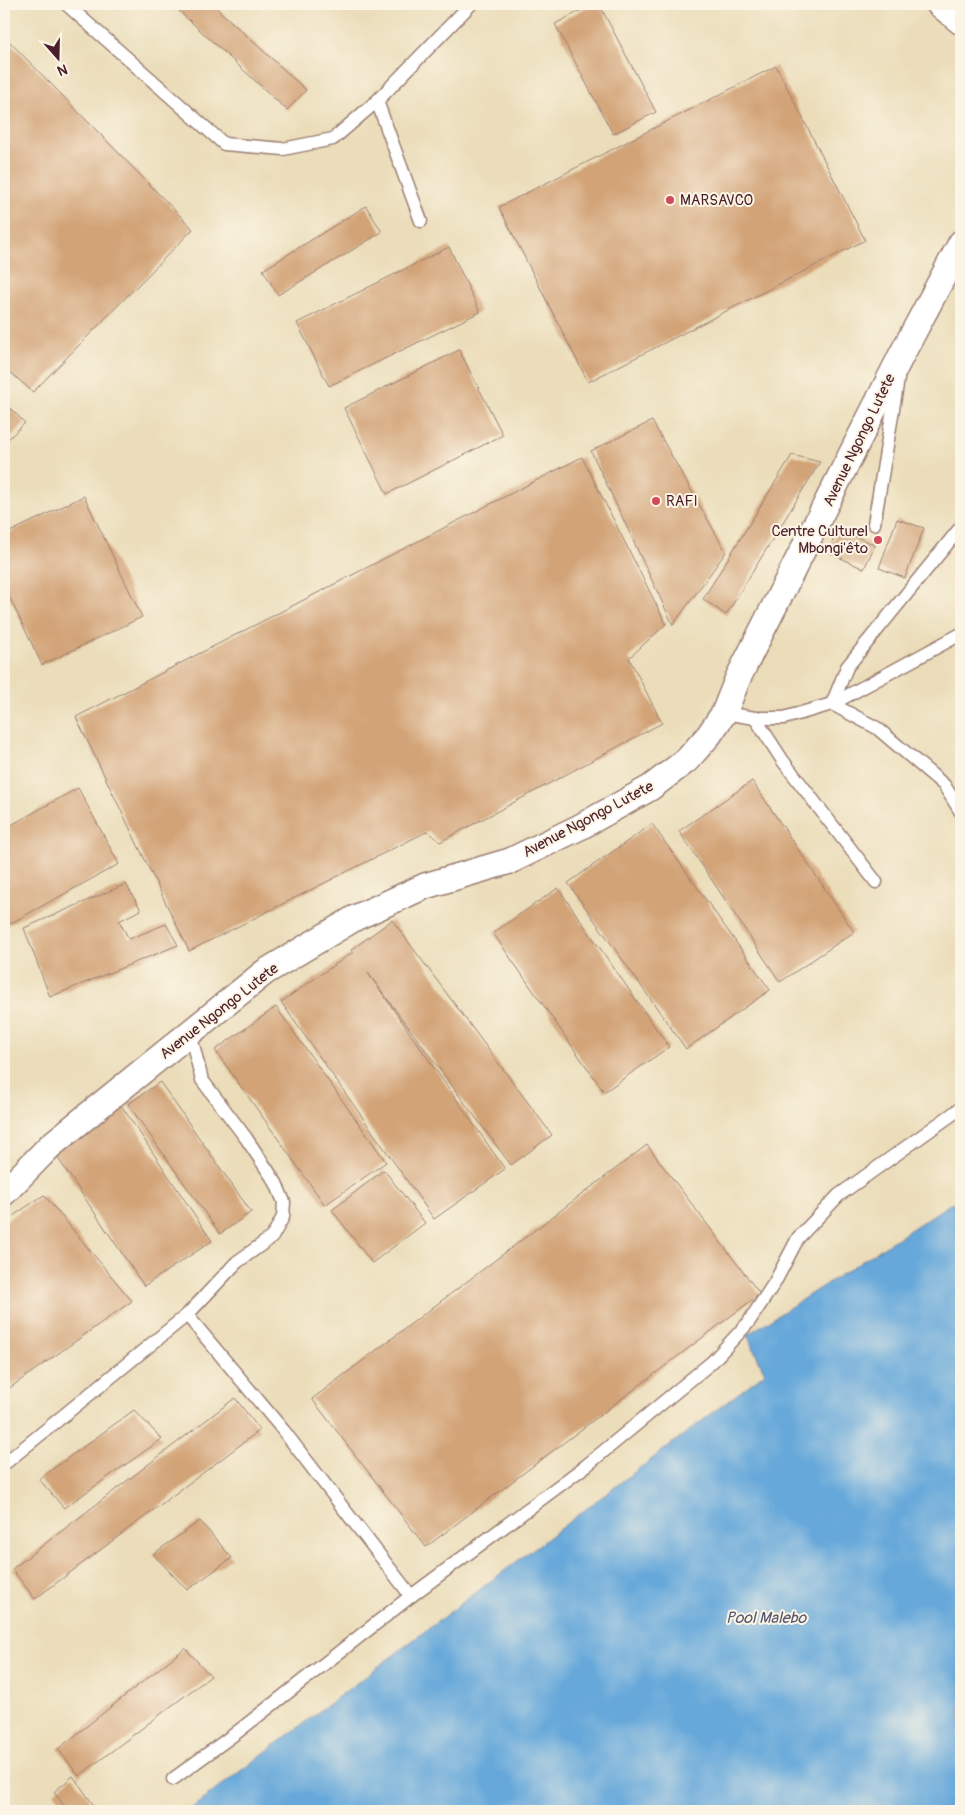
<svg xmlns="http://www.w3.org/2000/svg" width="965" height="1815" font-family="Pangolin,sans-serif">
<rect width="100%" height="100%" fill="#fcf5e5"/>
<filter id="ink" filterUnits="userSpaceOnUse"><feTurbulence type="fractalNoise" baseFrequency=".02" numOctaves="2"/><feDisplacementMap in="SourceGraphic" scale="10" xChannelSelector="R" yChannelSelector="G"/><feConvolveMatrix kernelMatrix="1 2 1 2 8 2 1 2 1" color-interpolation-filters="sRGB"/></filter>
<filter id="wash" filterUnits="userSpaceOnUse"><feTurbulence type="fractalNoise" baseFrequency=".0096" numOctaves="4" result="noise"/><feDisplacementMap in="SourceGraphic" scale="20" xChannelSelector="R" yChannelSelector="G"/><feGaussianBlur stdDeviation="1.12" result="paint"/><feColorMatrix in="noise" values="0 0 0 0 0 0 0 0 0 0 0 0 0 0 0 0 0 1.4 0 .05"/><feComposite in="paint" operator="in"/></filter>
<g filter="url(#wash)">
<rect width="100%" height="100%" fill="#ebddba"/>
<path fill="#66a8da" stroke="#586482" d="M961,1197V1811H188L765,1373L747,1335Z"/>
<g id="blocks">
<g fill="#d2a377">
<path d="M184,4H212L306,90L287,110L178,10Z"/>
<path d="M593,4H599L656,112L613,134L555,24Z"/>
<path d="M4,36L193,229L33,392L4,367Z"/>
<path d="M776,66L865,240L588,382L499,207Z"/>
<path d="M366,206L382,232L278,295L263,270Z"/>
<path d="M449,247L480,312L329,386L297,323Z"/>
<path d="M459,350L503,435L387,494L344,408Z"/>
<path d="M4,402L25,423L4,443Z"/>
<path d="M652,421L726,552L673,625L591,451Z"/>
<path d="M792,455L820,462L726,615L703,599Z"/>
<path d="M582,457L666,624L629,658L662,723L440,842L428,831L189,951L76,717Z"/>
<path d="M84,496L142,617L42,665L4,586V535Z"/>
<path d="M897,519L924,528L905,578L879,568Z"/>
<path d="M838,529L875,545L864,569L828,552Z"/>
<path d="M752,781L854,932L780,982L679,831Z"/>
<path d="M78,788L119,864L4,927V829Z"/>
<path d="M652,824L770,990L686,1049L568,883Z"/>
<path d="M126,884L141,910L119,921L129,939L166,924L178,945L50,997L24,928Z"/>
<path d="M558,888L669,1047L604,1092L493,933Z"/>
<path d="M392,920L552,1135L511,1165L368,973L505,1169L434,1219L281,1002L353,952L351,950Z"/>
<path d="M276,1007L386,1162L325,1205L215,1050Z"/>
<path d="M160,1082L251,1212L220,1234L128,1104Z"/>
<path d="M121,1105L212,1241L144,1286L53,1151Z"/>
<path d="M647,1145L760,1294L426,1547L312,1399Z"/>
<path d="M384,1170L425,1223L372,1263L332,1210Z"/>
<path d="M44,1195L132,1301L4,1392V1222Z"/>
<path d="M235,1398L260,1430L35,1599L12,1569Z"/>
<path d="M134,1410L162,1439L64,1508L39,1479Z"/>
<path d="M200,1521L232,1558L187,1590L153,1554Z"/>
<path d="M185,1648L211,1676L79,1776L58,1749Z"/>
<path d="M73,1776L98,1811H68L54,1792Z"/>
</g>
</g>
</g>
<g filter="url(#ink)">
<use href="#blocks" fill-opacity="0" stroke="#9a7e72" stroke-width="1"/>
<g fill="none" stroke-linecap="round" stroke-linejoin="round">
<defs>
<g id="service">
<path d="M66,4L224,144L283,149L333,139L377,101L471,4"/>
<path d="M377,101L421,221"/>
<path d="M874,524L898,379"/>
<path d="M832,704L847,667L961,527"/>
<path d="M832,704L877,728L944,785L961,812"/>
<path d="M724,713L755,718H784L832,704L961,634"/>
<path d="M755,718L783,761L876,882"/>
<path d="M187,1315L283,1430L411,1596"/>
<path d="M4,1464L187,1315L237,1262L272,1237L283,1217L284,1202L276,1183L246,1138L202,1080L190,1033"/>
<path d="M173,1779L236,1733L411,1596L587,1465L712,1362L748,1323L775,1282L798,1238L839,1195L961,1108"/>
</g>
<g id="minor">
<path d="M939,4L961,22"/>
<path d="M4,1193L50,1146L265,972L355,918L425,886L510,861L580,827L650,788L687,760L709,735L724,713L738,678L902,354L961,243"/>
</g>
</defs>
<use href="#service" stroke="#9a7e72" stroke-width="15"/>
<use href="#minor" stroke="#9a7e72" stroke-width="28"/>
<use href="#service" stroke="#fff" stroke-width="12"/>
<use href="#minor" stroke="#fff" stroke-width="25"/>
</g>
</g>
<g fill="#d1495b" stroke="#fcf5e5" stroke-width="2">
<circle cx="670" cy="200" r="5"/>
<circle cx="656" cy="501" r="5"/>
<circle cx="878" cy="540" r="5"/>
</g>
<g text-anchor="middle" stroke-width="4" stroke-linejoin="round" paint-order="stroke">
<g font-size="15" fill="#4a1f2b" stroke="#fcf5e5" text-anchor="start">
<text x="680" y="205">MARSAVCO</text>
<text x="666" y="506">RAFI</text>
<text x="868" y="536" text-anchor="end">Centre Culturel<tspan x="868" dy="17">Mbongi'êto</tspan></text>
</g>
<g font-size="15" fill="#4a1f2b" stroke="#fcf5e5">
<text transform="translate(859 440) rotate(-64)" y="5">Avenue Ngongo Lutete</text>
<text transform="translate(588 819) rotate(-28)" y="5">Avenue Ngongo Lutete</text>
<text transform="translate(219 1011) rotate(-38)" y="5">Avenue Ngongo Lutete</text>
</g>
<g font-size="16" font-style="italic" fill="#555671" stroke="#fcf5e5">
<text x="766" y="1623">Pool Malebo</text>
</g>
</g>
<rect width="965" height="1815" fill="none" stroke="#fcf5e5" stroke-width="20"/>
<g transform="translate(58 58) rotate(160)" stroke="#fcf5e5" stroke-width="4" paint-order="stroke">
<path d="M0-4L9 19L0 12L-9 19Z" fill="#4a1f2b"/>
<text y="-8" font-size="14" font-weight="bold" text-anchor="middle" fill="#4a1f2b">N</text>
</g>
</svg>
